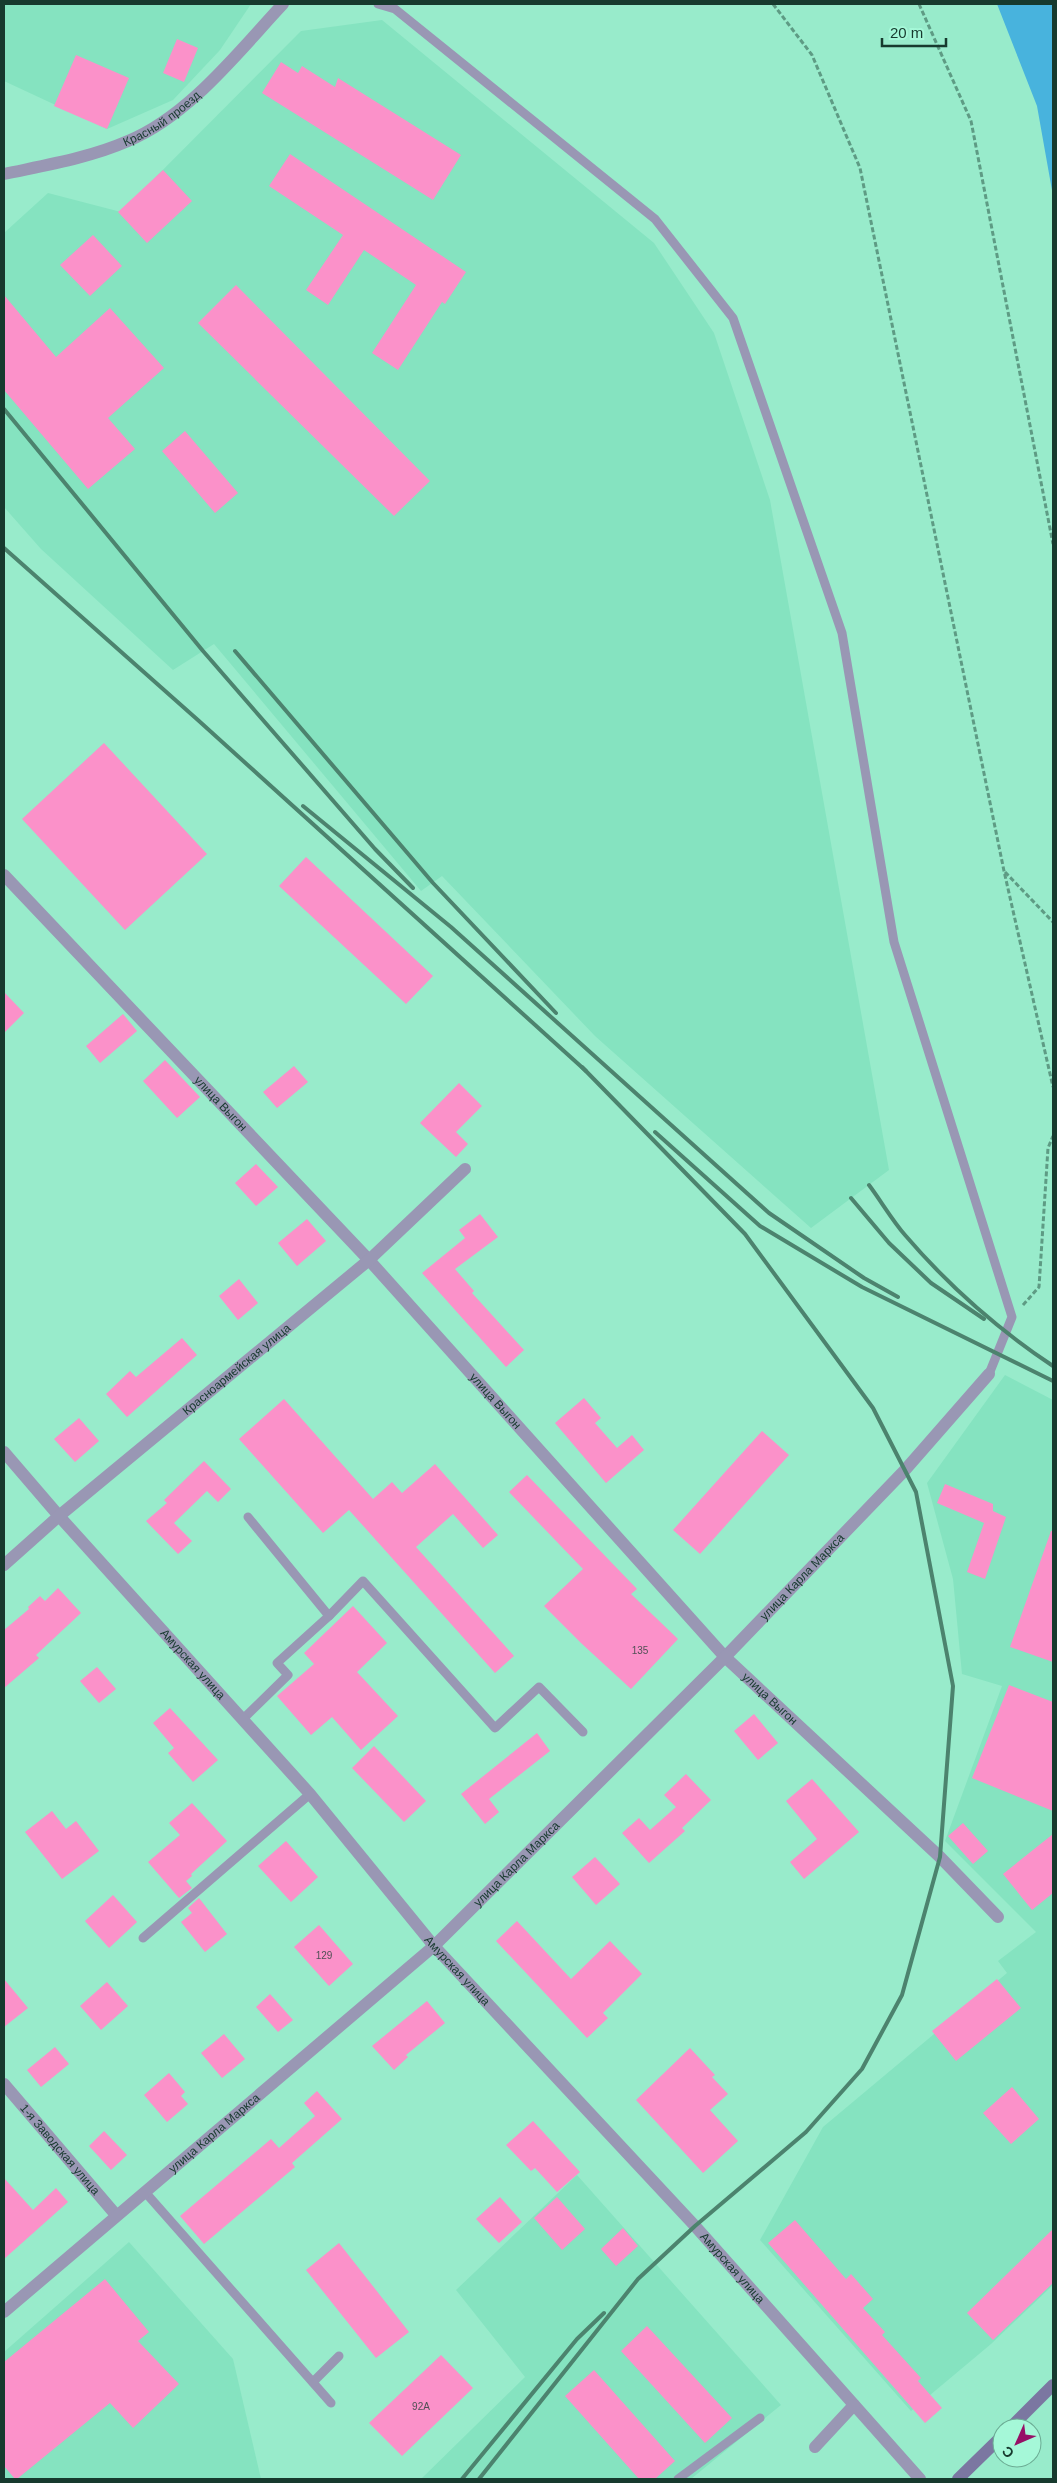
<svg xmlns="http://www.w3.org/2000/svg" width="1057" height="2483" font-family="Helvetica,sans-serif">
<rect width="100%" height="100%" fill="#98ebcb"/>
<g fill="#85e3c0">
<path d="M4,4H251L220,50L173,100L107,129L4,81Z"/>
<path d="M382,20L654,243L714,333L770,500L889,1170L811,1228L595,1036L442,876L421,891L214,644L173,670L41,549L4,507V233L48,193L121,212L301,31Z"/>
<path d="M1005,1375L1053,1400V2285L991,2344L911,2411L760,2240L823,2127L1007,1973L998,1961L1036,1932L945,1841L1002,1686L962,1674L953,1579L927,1483Z"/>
<path d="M577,2175L781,2405L691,2479H421L525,2377L456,2290Z"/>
<path d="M129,2242L233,2359L261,2479H4V2352Z"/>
</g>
<path fill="#48b3dd" d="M997,4H1053V196L1037,106Z"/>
<g fill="#fb91c9">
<path d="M177,39L198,48L184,82L163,73Z"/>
<path d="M76,55L129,78L107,129L54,106Z"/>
<path d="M281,62L298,73L302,66L335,87L338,78L461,155L433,200L262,93Z"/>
<path d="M290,154L466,272L445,304L442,302L398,370L372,353L416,285L364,250L328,305L306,290L343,235L269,186Z"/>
<path d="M163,170L192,201L147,243L118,212Z"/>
<path d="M93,235L122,266L90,296L60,265Z"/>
<path d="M236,285L430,481L394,516L198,323Z"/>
<path d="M4,295L56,357L110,308L164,368L108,418L135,449L88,489L4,390Z"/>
<path d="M185,431L238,493L215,513L162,451Z"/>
<path d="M104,743L207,854L125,930L22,819Z"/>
<path d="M306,857L433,976L406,1004L279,886Z"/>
<path d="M4,992L24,1013L4,1033Z"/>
<path d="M123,1014L137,1031L100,1063L86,1046Z"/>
<path d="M165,1060L200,1097L177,1118L143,1081Z"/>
<path d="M294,1066L308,1082L277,1108L263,1092Z"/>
<path d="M459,1083L482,1106L456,1132L468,1144L456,1157L420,1123Z"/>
<path d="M256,1164L278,1187L256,1206L235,1183Z"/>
<path d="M480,1214L498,1237L455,1269L474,1291L472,1293L524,1350L506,1367L422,1273L465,1238L459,1230Z"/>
<path d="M307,1219L326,1241L297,1266L278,1243Z"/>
<path d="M239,1279L258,1303L238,1320L219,1296Z"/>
<path d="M182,1338L197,1355L127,1417L106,1394L130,1371L136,1377Z"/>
<path d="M584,1398L601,1418L595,1423L617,1448L632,1435L644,1450L606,1483L555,1423Z"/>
<path d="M284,1399L373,1499L392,1482L402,1493L435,1464L498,1535L483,1548L453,1514L416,1547L514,1656L495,1673L349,1510L323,1533L239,1439Z"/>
<path d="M79,1418L99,1441L75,1462L54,1439Z"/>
<path d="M762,1431L789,1455L700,1554L673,1530Z"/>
<path d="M204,1461L231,1489L218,1502L207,1491L174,1523L192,1541L178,1554L146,1521L167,1503L164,1500Z"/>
<path d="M527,1475L637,1589L631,1594L678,1639L631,1689L581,1643L544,1606L583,1569L509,1492Z"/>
<path d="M945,1484L993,1504V1511L1006,1517L985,1579L967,1572L984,1523L937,1503Z"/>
<path d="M1051,1531H1053V1662L1010,1647Z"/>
<path d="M58,1588L81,1613L36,1655L39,1658L4,1688V1630L29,1609L28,1607L40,1596L45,1601Z"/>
<path d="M353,1606L387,1643L357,1672L398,1716L361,1750L332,1717L311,1735L277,1696L314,1664L304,1653Z"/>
<path d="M97,1667L116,1689L99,1703L80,1681Z"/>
<path d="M1009,1685L1053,1702V1811L972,1778Z"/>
<path d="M170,1708L218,1760L193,1782L168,1753L174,1748L153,1723Z"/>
<path d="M754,1714L778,1743L758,1760L734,1731Z"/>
<path d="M537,1733L550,1751L489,1799L499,1812L485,1824L461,1794Z"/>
<path d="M374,1746L426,1801L404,1822L352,1768Z"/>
<path d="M686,1774L711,1800L682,1828L685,1831L649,1863L622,1833L639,1818L650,1830L676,1807L664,1795Z"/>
<path d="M812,1779L859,1832L804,1879L790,1862L817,1839L786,1801Z"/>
<path d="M192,1803L227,1841L191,1874L192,1876L186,1881L192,1888L179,1898L148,1862L180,1835L169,1823Z"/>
<path d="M52,1811L66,1829L76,1821L99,1851L62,1879L25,1832Z"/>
<path d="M963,1823L988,1851L973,1864L948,1836Z"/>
<path d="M1053,1834V1893L1032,1910L1003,1874Z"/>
<path d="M286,1841L318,1877L291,1902L258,1866Z"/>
<path d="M595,1857L620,1884L596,1905L572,1877Z"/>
<path d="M113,1895L137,1922L109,1948L85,1921Z"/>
<path d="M199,1898L227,1934L205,1952L181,1922L192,1913L188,1908Z"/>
<path d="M517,1921L571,1979L610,1941L642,1974L603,2013L608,2018L587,2038L496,1941Z"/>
<path d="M319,1925L353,1964L329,1986L294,1947Z"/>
<path d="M4,1979L28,2008L4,2027Z"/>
<path d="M997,1979L1021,2008L956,2061L932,2031Z"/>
<path d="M107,1982L128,2006L101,2030L80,2006Z"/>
<path d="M270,1994L293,2020L278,2032L256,2007Z"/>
<path d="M427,2001L445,2023L406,2055L408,2057L394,2070L372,2046Z"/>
<path d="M224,2034L245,2059L222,2078L201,2053Z"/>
<path d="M55,2047L69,2064L41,2087L27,2070Z"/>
<path d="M690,2048L715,2075L712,2077L728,2094L710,2110L738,2141L703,2173L636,2100Z"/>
<path d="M169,2073L185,2092L181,2096L188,2104L167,2122L144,2095Z"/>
<path d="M1012,2087L1039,2119L1011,2144L983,2113Z"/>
<path d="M317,2091L342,2119L292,2163L295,2167L204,2244L180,2216L271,2139L279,2148L315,2116L304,2103Z"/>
<path d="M533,2121L580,2172L557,2192L535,2168L531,2171L506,2145Z"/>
<path d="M104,2131L127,2155L111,2170L89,2146Z"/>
<path d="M4,2178L33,2210L56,2188L68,2202L4,2259Z"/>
<path d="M500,2197L522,2222L499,2243L476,2219Z"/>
<path d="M557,2197L585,2229L562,2250L534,2218Z"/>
<path d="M795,2220L846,2279L851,2274L873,2299L863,2308L885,2332L882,2335L921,2378L918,2381L942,2408L925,2423L768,2243Z"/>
<path d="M623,2228L638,2246L616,2266L601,2249Z"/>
<path d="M1053,2229V2283L993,2340L967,2313Z"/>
<path d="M339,2243L409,2332L376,2358L306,2270Z"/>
<path d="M105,2279L149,2332L138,2341L179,2384L133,2428L110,2403L17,2479H15L4,2466V2362Z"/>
<path d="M647,2326L732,2418L705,2443L621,2351Z"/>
<path d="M441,2355L473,2388L402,2456L369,2423Z"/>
<path d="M594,2370L675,2461L655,2479H639L565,2396Z"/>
</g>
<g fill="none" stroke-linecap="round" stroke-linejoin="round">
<g stroke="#5e9b84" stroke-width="3" stroke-dasharray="5 2.5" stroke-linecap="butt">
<path d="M773,4L812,55L860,168L1004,871L1053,1087"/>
<path d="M919,4L971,121L1053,544"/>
<path d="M1005,872L1053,922"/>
<path d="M1023,1305L1039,1287L1048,1148L1053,1136"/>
</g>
<g stroke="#9997b4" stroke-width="9">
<path d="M378,4L395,9L655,219L733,318L842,633L894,942L1012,1317L989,1374"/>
<path d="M248,1517L329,1616L363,1581L495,1728L539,1687L583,1732"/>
<path d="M243,1719L288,1675L277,1663L329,1616"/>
<path d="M143,1938L310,1794"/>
<path d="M145,2192L331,2403"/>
<path d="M313,2382L339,2356"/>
<path d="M678,2479L760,2418"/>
</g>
<g stroke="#9997b4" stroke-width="12">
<path id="s1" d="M4,174C46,165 89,158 128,141C189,116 239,51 283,4"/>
<path id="s2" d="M4,875L369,1260L725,1657L940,1857L998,1917"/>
<path id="s3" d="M4,1452L59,1516L310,1794L434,1946L695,2226L920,2479"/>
<path id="s4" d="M4,1565L59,1516L369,1260L465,1169"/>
<path id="s5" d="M4,2084L116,2215"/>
<path id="s6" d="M4,2312L434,1946L725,1657L905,1470L989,1374"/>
<path d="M815,2447L854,2405"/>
</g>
<g stroke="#7b77a1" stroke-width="12">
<path d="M1010,2428L1053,2385"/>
<path d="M958,2479L1002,2436"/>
</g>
<g stroke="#4c836e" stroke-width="4">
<path d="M4,409L203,651L375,849L413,888"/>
<path d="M4,548L199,721L586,1071"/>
<path d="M235,651L433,883L556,1013"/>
<path d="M303,806L451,927L769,1213L864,1278L898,1297"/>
<path d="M655,1132L760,1226L862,1287L1053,1381"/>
<path d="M869,1185C881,1201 892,1220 905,1235C947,1284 999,1330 1053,1366"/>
<path d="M851,1198L889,1243L931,1283L984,1319"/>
<path d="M462,2479L577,2339L604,2313"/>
<path d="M479,2479L638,2279L695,2226L806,2132L862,2069L902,1995L940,1857L953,1686L916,1492L873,1408L745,1234L582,1067"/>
</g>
</g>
<g text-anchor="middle" stroke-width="4" stroke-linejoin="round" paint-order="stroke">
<g font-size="10" fill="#505055">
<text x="640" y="1654">135</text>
<text x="324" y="1959">129</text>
<text x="421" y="2410">92А</text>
</g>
<g font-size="12" fill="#173a2e" stroke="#a5f8d8">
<text dy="4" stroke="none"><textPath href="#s1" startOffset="169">Красный проезд</textPath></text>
<text dy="4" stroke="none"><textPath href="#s2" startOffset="315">улица Выгон</textPath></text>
<text dy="4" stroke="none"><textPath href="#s4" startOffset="304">Красноармейская улица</textPath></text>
<text dy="4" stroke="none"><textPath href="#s2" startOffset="720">улица Выгон</textPath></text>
<text dy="4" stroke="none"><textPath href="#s6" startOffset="1086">улица Карла Маркса</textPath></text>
<text dy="4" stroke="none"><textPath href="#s3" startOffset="284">Амурская улица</textPath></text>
<text dy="4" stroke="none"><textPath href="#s2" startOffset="1125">улица Выгон</textPath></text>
<text dy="4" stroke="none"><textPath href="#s6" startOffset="681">улица Карла Маркса</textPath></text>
<text dy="4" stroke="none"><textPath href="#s3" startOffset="689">Амурская улица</textPath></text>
<text dy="4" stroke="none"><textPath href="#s6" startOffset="276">улица Карла Маркса</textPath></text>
<text dy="4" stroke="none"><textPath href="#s5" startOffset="86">1-я Заводская улица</textPath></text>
<text dy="4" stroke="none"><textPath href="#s3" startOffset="1094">Амурская улица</textPath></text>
</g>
</g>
<rect width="1057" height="2483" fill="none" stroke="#173a2e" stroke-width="10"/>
<g transform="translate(1017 2443) rotate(225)"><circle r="24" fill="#a5f8d8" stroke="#6cac94"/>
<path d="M0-4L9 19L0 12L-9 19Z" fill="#961066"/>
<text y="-8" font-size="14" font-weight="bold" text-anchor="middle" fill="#173a2e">С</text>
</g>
<path d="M882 38v8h64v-8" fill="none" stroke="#173a2e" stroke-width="2.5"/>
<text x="890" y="38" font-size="15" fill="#173a2e" stroke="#a5f8d8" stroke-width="4" paint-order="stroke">20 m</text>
</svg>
